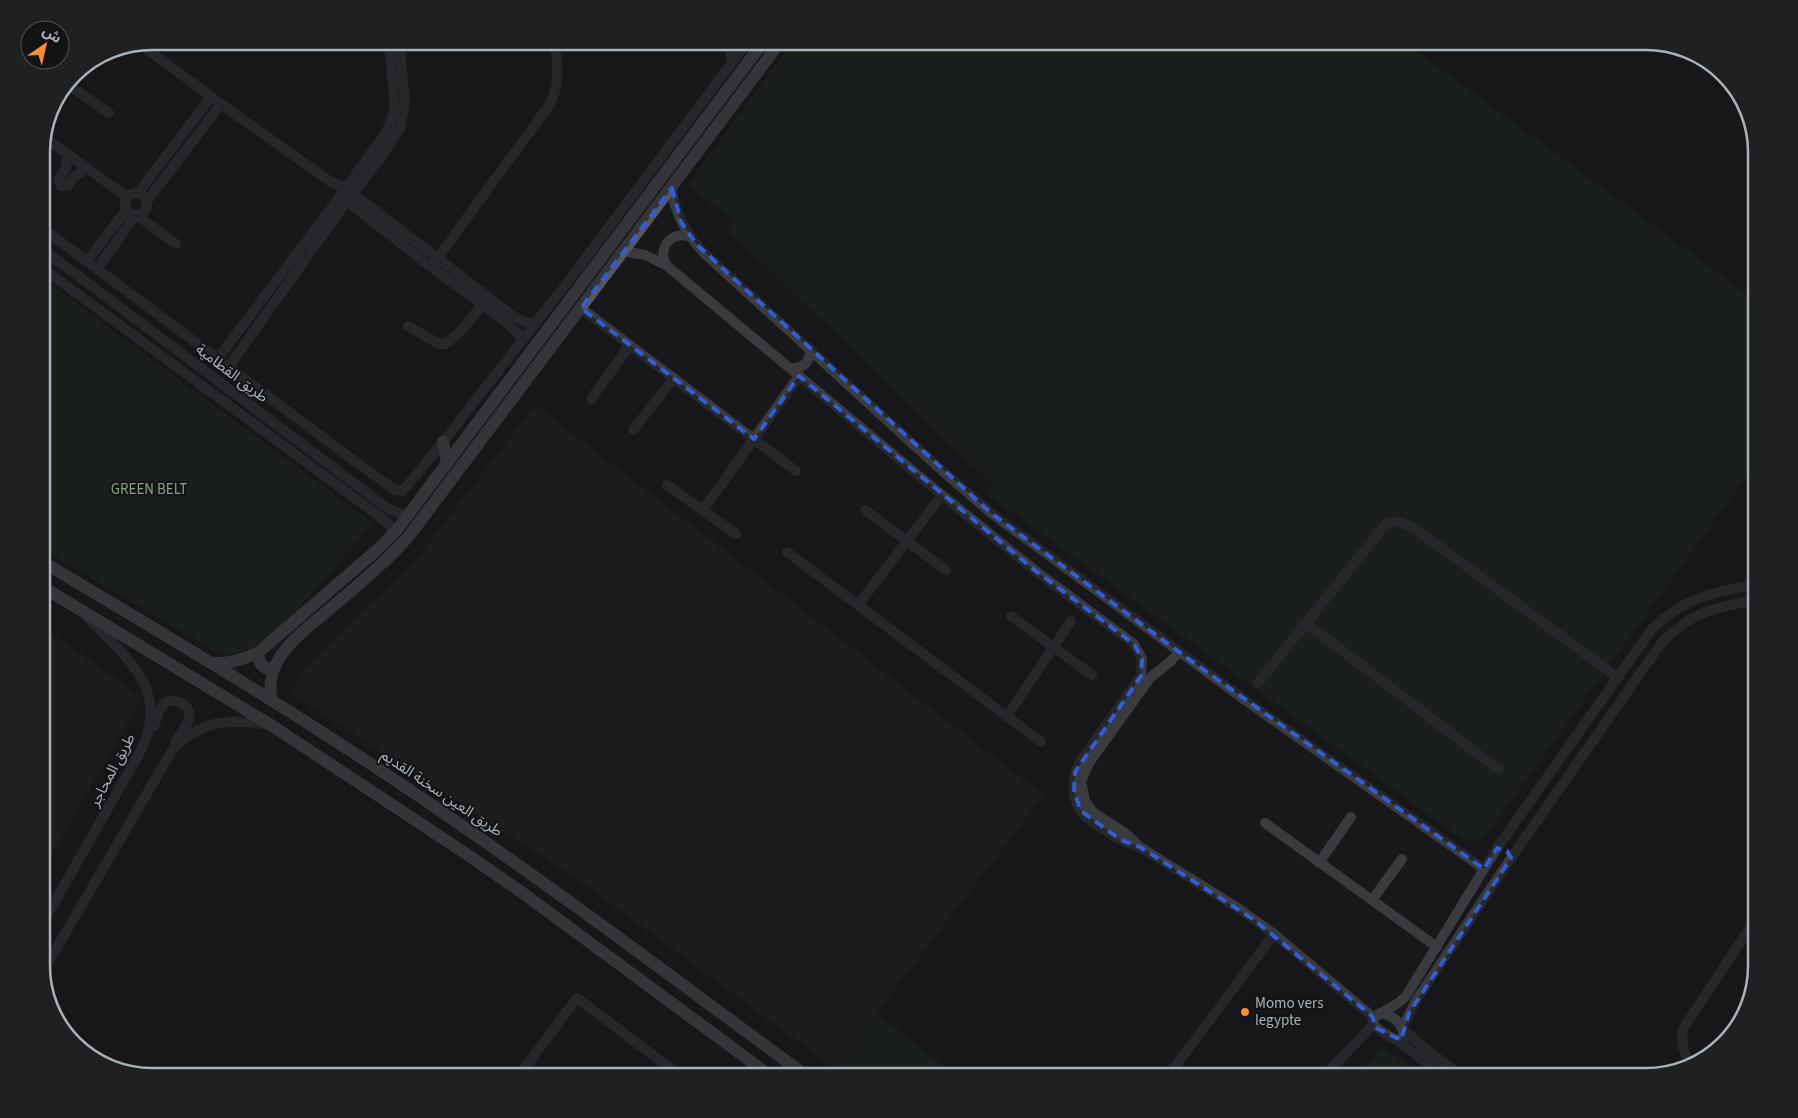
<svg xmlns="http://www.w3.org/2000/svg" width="1798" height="1118" font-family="'Source Sans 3','Noto Sans Arabic',sans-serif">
<rect width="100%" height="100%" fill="#18181a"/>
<g fill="#242527">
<path d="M535,405L1044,795L834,1068L580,881L290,693L303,670L422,552Z"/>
<path d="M41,626L142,697L41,874Z"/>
</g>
<g fill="#202820">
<path d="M793,41H1413L1410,46L1757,302V462L1482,841H1465L987,494L994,486L728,230L735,220L687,185Z"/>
<path d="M41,277L373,523L275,636C256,647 241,656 218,653L41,548Z"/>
<path d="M876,1013L956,1077H846L834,1068Z"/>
<path d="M1382,1047L1426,1077H1355Z"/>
</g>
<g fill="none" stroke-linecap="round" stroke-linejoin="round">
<g stroke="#393b3f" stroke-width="10">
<path d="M729,41L732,62"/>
<path d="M140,44L221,104L331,182L346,188L513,316L523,321L534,325"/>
<path d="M67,84L109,113"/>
<path d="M44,137L127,197"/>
<path d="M67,154L66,168L59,179L61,186H68L73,178L87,168"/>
<path d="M672,188C674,214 687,234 704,253L938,467L991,513L1245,700L1484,869"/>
<circle cx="136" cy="204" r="11"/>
<path d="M138,193L211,97"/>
<path d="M344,199L431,267L506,322L523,338"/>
<path d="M147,201L221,104"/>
<path d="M138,216L176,244"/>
<path d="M41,227L352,459L395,490L403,491L443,442L573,275L748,41"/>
<path d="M41,248L387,508L408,517"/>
<path d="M624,251L645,255L666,265L942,495L1037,572L1134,644L1142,659L1141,676L1081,760C1071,778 1070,802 1086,817C1091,822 1099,826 1105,830C1116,838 1126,844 1140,847"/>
<path d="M87,261L126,210"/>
<path d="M666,265C657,247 672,230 691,237"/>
<path d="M41,267L379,516L396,531"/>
<path d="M431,267L550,104C561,83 557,64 555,41"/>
<path d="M97,269L135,216"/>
<path d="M581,308L796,471"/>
<path d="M408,326L439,344H445L460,332L482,305"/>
<path d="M218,358L346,188L387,131L395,108L389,41"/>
<path d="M229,366L347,201L375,166L400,128L405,101L399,41"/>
<path d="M790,368C803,369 812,362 809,348"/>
<path d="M591,399L630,345"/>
<path d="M633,430L674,378"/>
<path d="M667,485L736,534"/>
<path d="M703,510L799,376"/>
<path d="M865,510L946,570"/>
<path d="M787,552L1041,742"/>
<path d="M858,605L942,495"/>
<path d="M1011,616L1092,675"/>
<path d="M1306,623L1498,769"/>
<path d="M1179,652L1171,661L1150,678L1089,763L1081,781L1085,801L1093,812L1125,833L1140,847L1238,908L1274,934L1374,1018"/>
<path d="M1258,683L1385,525C1396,518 1404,524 1414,528L1617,677"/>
<path d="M1007,716L1071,621"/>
<path d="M154,726L159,711L166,702C178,698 194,706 188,721C186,728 179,735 175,742"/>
<path d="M1265,823L1437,947"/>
<path d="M1319,863L1351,817"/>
<path d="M1372,900L1402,859"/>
<path d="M41,926L140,752C172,691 127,658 88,618"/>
<path d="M42,973L173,749C201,720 231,718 269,725"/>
<path d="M1380,1013C1394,1015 1402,1023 1404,1037L1401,1040C1395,1041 1389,1036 1384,1033C1361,1018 1378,1016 1390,1008C1396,1005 1401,1001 1406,996L1497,848L1652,629C1686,596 1712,593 1757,584"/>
<path d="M1402,1028L1417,999L1511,858L1662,642C1694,610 1714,608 1757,600"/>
<path d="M1403,1029L1424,1048L1463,1077"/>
<path d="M1396,1040L1446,1077"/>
<path d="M1691,1065C1683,1052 1681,1044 1683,1029L1757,917"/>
<path d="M518,1077L577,998L682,1077"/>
<path d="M1167,1077L1274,934"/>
<path d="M1323,1077L1373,1025"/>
</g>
<g stroke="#55595e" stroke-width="12">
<path d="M443,442L447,464"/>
<path d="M41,561C176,641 310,721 439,810C564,895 685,987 808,1077"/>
<path d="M41,586L271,725L465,853L520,891L772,1077"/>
<path d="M259,652C258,662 262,671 274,668"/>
<path d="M212,663C229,664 243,660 259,652L378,549L396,531L764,41"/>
<path d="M271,699C270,689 270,679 274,669C284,643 310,626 331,608C358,585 385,563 409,536L781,41"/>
</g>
</g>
<path d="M0 0H1798V1118H0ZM672,188L681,222L697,245L991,513L1190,660L1484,869L1497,848L1507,851L1511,858L1409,1013L1401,1040L1376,1028L1372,1016L1253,919L1140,847L1121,840L1081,811L1074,792L1075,772L1141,676L1142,659L1134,644L1037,572L799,376L754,439L581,308Z" fill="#18181a" fill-opacity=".55" fill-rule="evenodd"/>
<path fill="none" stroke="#325dd4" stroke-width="4" stroke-dasharray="10 6" stroke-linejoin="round" d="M672,188L681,222L697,245L991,513L1190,660L1484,869L1497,848L1507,851L1511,858L1409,1013L1401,1040L1376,1028L1372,1016L1253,919L1140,847L1121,840L1081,811L1074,792L1075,772L1141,676L1142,659L1134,644L1037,572L799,376L754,439L581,308Z"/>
<circle fill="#f38d37" stroke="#131315" stroke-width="2" cx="1245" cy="1012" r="5"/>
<g text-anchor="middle" stroke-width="4" stroke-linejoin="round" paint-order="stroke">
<g font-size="15" fill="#aab2ba" stroke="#131315">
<text transform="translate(232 373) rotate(37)" y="5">طريق القطامية</text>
<text transform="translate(112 770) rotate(-62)" y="5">طريق المحاجر</text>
<text transform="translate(442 793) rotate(34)" y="5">طريق العين سخنة القديم</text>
</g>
<g font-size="15" fill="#86a581" stroke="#131315">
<text x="149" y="494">GREEN BELT</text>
</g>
<g font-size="15" fill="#aab2ba" stroke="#131315" text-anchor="start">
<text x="1255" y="1008">Momo vers<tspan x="1255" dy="17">legypte</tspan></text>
</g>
</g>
<path d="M0 0H1798V1118H0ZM152 50H1646A102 102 0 0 1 1748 152V966A102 102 0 0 1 1646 1068H152A102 102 0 0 1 50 966V152A102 102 0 0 1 152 50Z" fill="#1f2022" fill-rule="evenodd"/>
<path fill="none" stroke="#aab2ba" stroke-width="2.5" d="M152 50H1646A102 102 0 0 1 1748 152V966A102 102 0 0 1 1646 1068H152A102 102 0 0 1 50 966V152A102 102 0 0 1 152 50Z"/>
<g transform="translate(45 45) rotate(34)"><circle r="24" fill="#131315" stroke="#4f5357"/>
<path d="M0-4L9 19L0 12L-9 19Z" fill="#f38d37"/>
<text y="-8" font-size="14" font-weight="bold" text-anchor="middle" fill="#aab2ba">ش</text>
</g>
</svg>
